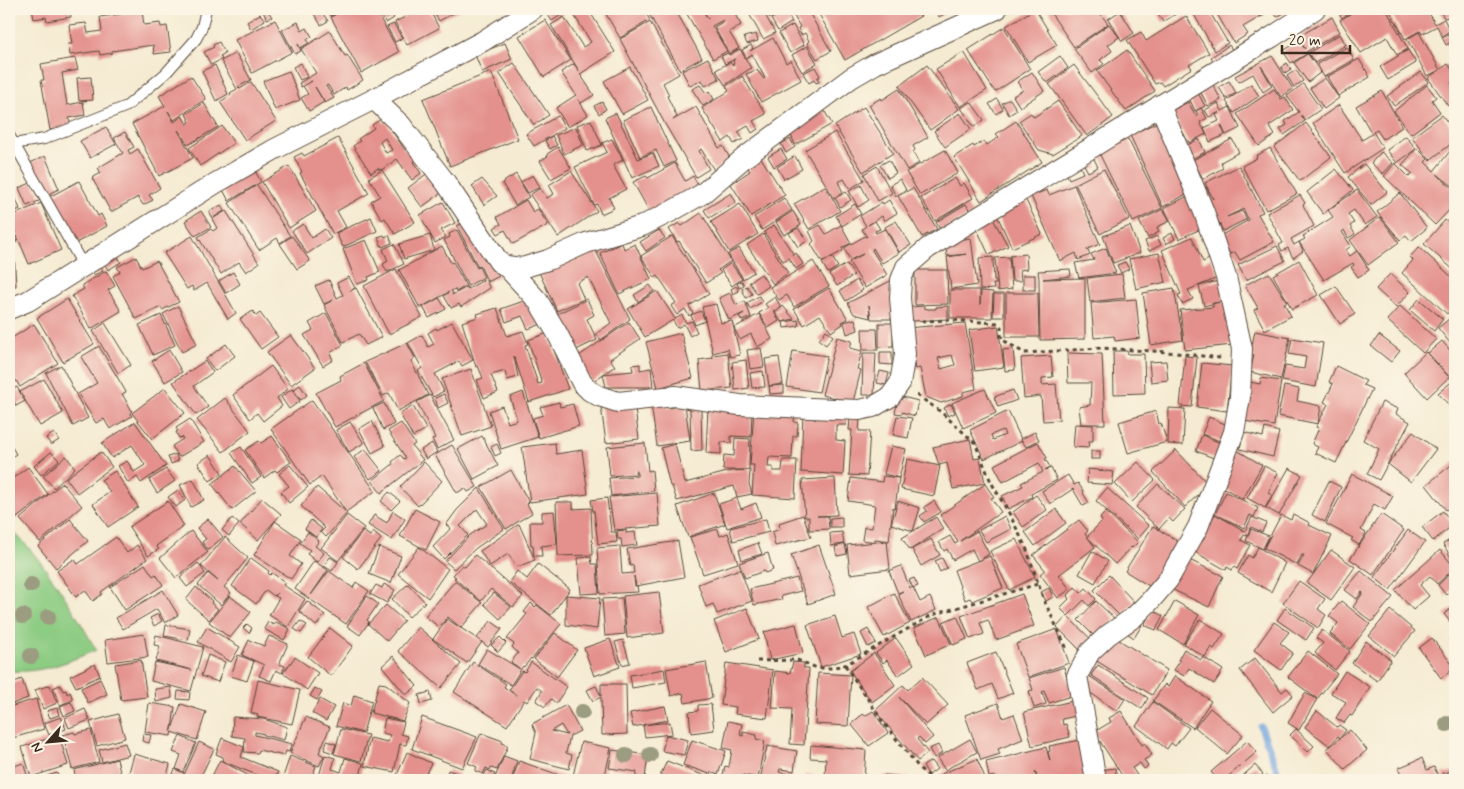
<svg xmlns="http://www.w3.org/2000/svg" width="1464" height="789" font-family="Mynerve,sans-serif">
<rect width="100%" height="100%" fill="#fcf5e5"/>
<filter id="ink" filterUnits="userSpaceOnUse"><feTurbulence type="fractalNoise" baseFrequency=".02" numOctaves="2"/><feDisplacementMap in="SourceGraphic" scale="10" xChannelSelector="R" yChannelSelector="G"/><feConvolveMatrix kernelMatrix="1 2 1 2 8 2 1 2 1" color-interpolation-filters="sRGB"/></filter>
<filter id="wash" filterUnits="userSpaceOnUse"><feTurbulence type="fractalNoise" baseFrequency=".0096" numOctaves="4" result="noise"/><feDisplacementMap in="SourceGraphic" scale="20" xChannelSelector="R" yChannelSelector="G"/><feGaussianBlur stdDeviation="1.12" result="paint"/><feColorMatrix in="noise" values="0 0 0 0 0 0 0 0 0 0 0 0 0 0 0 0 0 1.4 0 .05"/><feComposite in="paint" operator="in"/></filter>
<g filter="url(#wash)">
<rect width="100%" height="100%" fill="#f5ebd2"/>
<path fill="#8dcc83" stroke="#647b50" d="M9,528C43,558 74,610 96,650C65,663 43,673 9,671Z"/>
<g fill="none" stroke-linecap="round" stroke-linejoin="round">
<path stroke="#73a5de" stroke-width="7" d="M1261,727L1281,780"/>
</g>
<g id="blocks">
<g fill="#e4918d" fill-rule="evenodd">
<path d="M32,9H50L51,10L70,9L71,17L47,21L46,17L34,19Z"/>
<path d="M265,9H267L272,17L267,19L262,10Z"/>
<path d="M311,9H320L328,21L321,25Z"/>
<path d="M327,9H344L331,16Z"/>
<path d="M345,9H375L399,52L361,73L331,17Z"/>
<path d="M400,9H429L439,28L407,45L395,22L405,17Z"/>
<path d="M432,9H461L439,21Z"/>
<path d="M544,9H564L566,12L552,21Z"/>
<path d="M570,9H588L615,52L580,74L594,95L581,103L578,99L588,115L568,127L556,108L576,95L561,72L574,64L579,71L551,25L564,17L583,47L591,42Z"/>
<path d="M603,9H643L650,20L620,38Z"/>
<path d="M658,9H675L702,58L680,70L649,14Z"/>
<path d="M684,9H702L708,19L703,9H732L741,25L729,32L739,48L729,54L714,27L724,21L723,20L712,26L727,51L713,59Z"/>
<path d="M749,9H762L775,33L763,39L747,10Z"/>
<path d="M764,9H780L782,12L770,18Z"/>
<path d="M790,9H807L831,51L817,59L807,43L809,41L805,33L801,35L798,28L800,27Z"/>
<path d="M816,9H917L921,16L845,60Z"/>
<path d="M934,9H952L939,17Z"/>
<path d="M1035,9L1057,45L1028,62L1006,26Z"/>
<path d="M1048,9H1097L1108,24L1074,47Z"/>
<path d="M1165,9H1184L1163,22L1157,13Z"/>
<path d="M1195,9H1208L1228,43L1215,51L1193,13L1197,12Z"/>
<path d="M1214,9H1255L1260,17L1243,27L1248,34L1234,43Z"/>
<path d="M1257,9H1291L1277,17L1272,10L1261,17Z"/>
<path d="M1336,9H1356L1342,18Z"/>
<path d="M1358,9H1386L1408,49L1397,55L1387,37L1361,53L1340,20Z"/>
<path d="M1389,9H1427L1435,24L1444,19L1450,31L1442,36L1437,26L1422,34L1420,31L1405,39Z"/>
<path d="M1439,9H1455V16L1444,18Z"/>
<path d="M389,10L394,18L386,23L381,15Z"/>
<path d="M142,11L144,25L160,23L161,27L167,26L171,52L154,54L153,45L112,51V53L100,55L99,51L70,55L68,44H72L69,25L86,23L88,33L102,31L100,17Z"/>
<path d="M786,11L792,22L778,31L771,19Z"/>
<path d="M1120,11L1134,33L1122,41L1108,19Z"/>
<path d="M260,14L265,20L251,29L247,22Z"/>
<path d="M1186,16L1209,53L1189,65L1192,68L1163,86L1160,82L1155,84L1127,40L1141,32L1146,41Z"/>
<path d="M1332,17L1340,32L1306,52L1321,72L1308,82L1294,63L1307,54L1291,63L1283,51L1299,41L1305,49L1298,37Z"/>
<path d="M275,20L292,52L252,73L235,40Z"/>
<path d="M545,20L571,60L544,77L519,36Z"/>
<path d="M298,22L302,31L307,28L312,37L307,39L309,43L300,48L298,44L301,51L295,54L282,30Z"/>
<path d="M650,22L679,74L663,83L669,95L667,96L677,117L673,120L696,107L719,148L723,146L731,160L714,170L701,149L699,151L709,169L696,177L665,124L620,39Z"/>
<path d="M394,24L402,38L395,42L387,27Z"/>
<path d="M1109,24L1119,37L1108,45L1112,51L1100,60L1104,64L1092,73L1074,49Z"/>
<path d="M793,25L804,45L790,53L779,33Z"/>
<path d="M1004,27L1030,69L995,92L968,50Z"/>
<path d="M1455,28V35L1453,36L1450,30Z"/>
<path d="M330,31L345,56L347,55L363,80L347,90L346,87L334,95L328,85L326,86L334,98L325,103L315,87L324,102L309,111L301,98L308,94L303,86L312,81L301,87L299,83L316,73L301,49Z"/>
<path d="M1419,32L1440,70L1427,76L1412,48L1413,47H1411L1407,39Z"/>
<path d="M756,34L758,41L747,44L744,37Z"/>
<path d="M1340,34L1346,45L1315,63L1308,53Z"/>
<path d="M1448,34L1452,42L1446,45L1442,37Z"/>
<path d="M773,38L786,63L791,60L801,80L761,102L746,74L757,70L764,79L765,78L752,54L746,58L742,50L751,45L753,48L750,51Z"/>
<path d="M219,42L225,53L220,56L222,59L211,65L204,52L214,47L213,45Z"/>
<path d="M505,43L512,59L482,72L475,55Z"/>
<path d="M1229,45L1233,51L1215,63L1211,57Z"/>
<path d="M807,46L817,63L802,72L792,55Z"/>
<path d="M1347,47L1354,60L1324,77L1317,64Z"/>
<path d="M740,49L751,68L725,85L716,70L730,62L732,65L734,64L733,61L735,59L725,64L721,56L728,53L729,55Z"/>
<path d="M1127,50L1155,91L1126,111L1097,71Z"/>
<path d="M1408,50L1416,63L1388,80L1380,67Z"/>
<path d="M964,52L987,90L960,107L936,69Z"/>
<path d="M236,53L251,80L238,87L240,89L251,82L276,121L245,140L220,102L231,95L230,93L237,89L221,61Z"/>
<path d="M1060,56L1068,68L1047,83L1038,72Z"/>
<path d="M1272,56L1293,89L1281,97L1261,66L1272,86L1263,92L1253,74L1239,82L1235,76Z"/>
<path d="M75,58L78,70L62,73L67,105L83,102L85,115L69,118L71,127L50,130L41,80H44L41,64Z"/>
<path d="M708,58L719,79L705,86L702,80L690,86L682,71Z"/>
<path d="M1359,59L1370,77L1338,96L1327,77Z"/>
<path d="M301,63L307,77L300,80L293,67Z"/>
<path d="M514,63L549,115L534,125L499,73Z"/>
<path d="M1287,63L1291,69L1285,73L1281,67Z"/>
<path d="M1448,64L1455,73V80L1451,83L1455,89V101L1448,106L1428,78Z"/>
<path d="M215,65L228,94L216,101L202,71Z"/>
<path d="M927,65L959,109L930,130L899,86Z"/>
<path d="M1074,65L1113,117L1087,136L1049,84Z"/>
<path d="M630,67L648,100L622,114L604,81Z"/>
<path d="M815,67L820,76L817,78L819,82L816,83L814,80L809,83L803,73Z"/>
<path d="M1296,70L1303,81L1294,87L1287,76Z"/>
<path d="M289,71L300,100L275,110L263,81Z"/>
<path d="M491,72L518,139L450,166L423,99Z"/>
<path d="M1032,72L1044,91L1020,107L1013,96L1023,90L1017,82Z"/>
<path d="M1421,72L1429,82L1394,106L1387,96Z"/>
<path d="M191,76L206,99L174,120L168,111L174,122L182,116L187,124L190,122L186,114L204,103L218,127L188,145L178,130L193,158L159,176L132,124L165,106L159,96Z"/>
<path d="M742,76L766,114L753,121L758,129L752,133L748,126L738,132L743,139L734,144L730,137L723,142L702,108L729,91L726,86Z"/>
<path d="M91,77L93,100L79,101L77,78Z"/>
<path d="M1325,78L1339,98L1324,109L1310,88Z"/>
<path d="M1229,81L1236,93L1226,99L1219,87Z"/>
<path d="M1251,84L1259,96L1234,113L1226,101Z"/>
<path d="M1303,84L1321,109L1305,120L1301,115L1305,121L1284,135L1280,129L1287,125L1285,121L1299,112L1287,96Z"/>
<path d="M700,85L706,93L709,91L714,99L703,106L692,89Z"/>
<path d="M1213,85L1221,100L1208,106L1200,91Z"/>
<path d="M1427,85L1436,97L1432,100L1440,112L1411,134L1394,111Z"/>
<path d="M899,89L928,137L913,146L915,150L913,152L919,163L907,170L869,105L881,98L882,100Z"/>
<path d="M1274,89L1281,99L1285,97L1293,110L1269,126L1275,135L1259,146L1237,114Z"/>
<path d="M1382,91L1402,127L1383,139L1377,130L1373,132L1383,148L1345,173L1313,123L1339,105L1362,140L1372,134L1356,106Z"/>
<path d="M1198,93L1205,106L1195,111L1189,98Z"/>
<path d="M997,99L1003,109L996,114L989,104Z"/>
<path d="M1010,99L1017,110L1009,115L1002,103Z"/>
<path d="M1058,101L1082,136L1053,154L1039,150L1019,121L1031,113L1034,117Z"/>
<path d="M602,102L606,109L599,114L594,106Z"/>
<path d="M971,102L984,120L974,127L961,108Z"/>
<path d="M1188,102L1196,116L1198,115L1196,111L1201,108L1207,118L1200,122L1206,134L1189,143L1171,111Z"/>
<path d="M1218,103L1222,111L1230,107L1240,128L1226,135L1221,125L1225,135L1210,142L1204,128L1219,121L1216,115L1220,112L1209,117L1205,110Z"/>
<path d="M821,105L832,124L795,145L789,130Z"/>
<path d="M651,107L676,161L664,167L656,150L640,157L623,120Z"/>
<path d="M864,107L893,153L863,172L835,126Z"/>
<path d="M616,113L638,159L653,153L659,166L632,178L605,118Z"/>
<path d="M960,113L971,129L945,147L934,131Z"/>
<path d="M1442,115L1451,127L1455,124V141L1430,160L1412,137Z"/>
<path d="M558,116L565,128L534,146L526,134Z"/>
<path d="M381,119L384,123L386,122L405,150L409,148L416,160L413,162L421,173L412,180L397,159L383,169L379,170L378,168L371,173L353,146L360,141L358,139L374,128L372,125ZM385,138L392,150L386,153L380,142Z"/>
<path d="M591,120L602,145L587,151L577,125Z"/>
<path d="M1016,121L1042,162L981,201L954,157L973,145L974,147L984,141L987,145L999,137L996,134Z"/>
<path d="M1158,122L1192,191L1163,207L1130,135Z"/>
<path d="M1306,123L1331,157L1300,181L1274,147Z"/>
<path d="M222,126L234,143L200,166L189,148Z"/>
<path d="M106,127L116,144L90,158L80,141Z"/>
<path d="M576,127L583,145L564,154L556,135Z"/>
<path d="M125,132L134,147L128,150L130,154L138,149L160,188L149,195L153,200L143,205L138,197L111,212L92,178L101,173L98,168L123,153L114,138Z"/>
<path d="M835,132L864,180L850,189L844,179L838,182L843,192L834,198L805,150Z"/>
<path d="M552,136L557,145L550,149L545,141Z"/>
<path d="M1406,136L1416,149L1397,163L1387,150Z"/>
<path d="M338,138L369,193L337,211L346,227L333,234L300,173L302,172L294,157L302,153L304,156Z"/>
<path d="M612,139L623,160L613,165L626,189L609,198L614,208L601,214L597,204L594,205L575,167L607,152L602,143Z"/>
<path d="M790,139L795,147L786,153L781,144Z"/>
<path d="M1128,139L1162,208L1133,222L1099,153Z"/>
<path d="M1199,139L1205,152L1192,159L1186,146Z"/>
<path d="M1232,139L1239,152L1221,162L1223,168L1203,179L1193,160Z"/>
<path d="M1455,145V188L1437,174L1455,191V204L1435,225L1384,176L1395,163L1409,177L1413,174L1402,165L1417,148L1428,159L1425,162L1434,171Z"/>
<path d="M558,147L571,168L551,179L540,161L548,156L547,154Z"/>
<path d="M1270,148L1297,194L1266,210L1242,166L1257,158L1256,156Z"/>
<path d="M781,149L787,159L774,167L768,157Z"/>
<path d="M945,150L958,173L920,195L906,172Z"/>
<path d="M1381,152L1393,163L1383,174L1371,163Z"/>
<path d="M1091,153L1098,167L1088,172L1081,159Z"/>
<path d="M45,156L59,189L44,196L28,164Z"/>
<path d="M795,156L802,169L784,179L777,167Z"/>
<path d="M761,158L785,195L751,216L731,184L750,171L747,167Z"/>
<path d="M1077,159L1083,173L1069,179L1063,165Z"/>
<path d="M889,160L896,173L888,178L880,165Z"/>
<path d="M675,163L685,181L693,176L701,191L653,218L633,182L646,176L648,178Z"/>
<path d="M1364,164L1387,192L1371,205L1348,177Z"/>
<path d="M289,166L316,211L289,228L262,182Z"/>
<path d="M877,166L892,193L878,201L864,174Z"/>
<path d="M1239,166L1263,212L1258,214L1274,242L1240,260L1235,252L1230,254L1220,236L1249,220L1243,209L1227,217L1242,211L1247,219L1223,231L1204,194L1203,189L1206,187L1213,199L1205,183Z"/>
<path d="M253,167L261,182L229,201L221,186Z"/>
<path d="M1104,169L1129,219L1100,234L1075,184Z"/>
<path d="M1336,169L1353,190L1323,214L1307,192Z"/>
<path d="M382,170L415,222L395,234L385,218L382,220L371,201L380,196L369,178Z"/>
<path d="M571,171L597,211L558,237L530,195L540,188L547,198L554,194L549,185Z"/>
<path d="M429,172L444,191L422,207L408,188Z"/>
<path d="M516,174L529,197L515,205L502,183Z"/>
<path d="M533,175L540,187L528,193L521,182Z"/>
<path d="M955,178L960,186L964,183L973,198L935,221L921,198Z"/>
<path d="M482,179L497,196L484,205L472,186Z"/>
<path d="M900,179L906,190L896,196L890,185Z"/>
<path d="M79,181L98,216L101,214L107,226L74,244L49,197Z"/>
<path d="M9,182L20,209L9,214Z"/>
<path d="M33,182L41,200L27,206L19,188Z"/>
<path d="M257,185L290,236L280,243L277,238L259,250L229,203Z"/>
<path d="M861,185L869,200L858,207L849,191Z"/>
<path d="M1074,185L1100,244L1087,249L1090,255L1078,260L1076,253L1060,261L1031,196L1047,190L1049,195Z"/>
<path d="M825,186L840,211L809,229L794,204Z"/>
<path d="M913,188L937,229L922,237L898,196Z"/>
<path d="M1357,190L1377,217L1365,225L1354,210L1348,214L1354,223L1350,226L1355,234L1348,238L1344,230L1342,232L1351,246L1346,250L1350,256L1357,251L1369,270L1358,277L1351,267L1354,265L1353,263L1324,280L1299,242L1305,239L1303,236L1333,217L1328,210Z"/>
<path d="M846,192L851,200L840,207L835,198Z"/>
<path d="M731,193L736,202L709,218L704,210Z"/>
<path d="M1400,193L1427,228L1411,241L1406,235L1400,240L1377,212Z"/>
<path d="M1190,195L1205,227L1179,239L1164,208Z"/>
<path d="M1300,195L1305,203L1303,205L1314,226L1291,239L1294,245L1299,242L1303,251L1293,258L1288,248L1282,251L1279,245L1283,243L1267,213Z"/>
<path d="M1024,196L1042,234L1012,248L996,213Z"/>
<path d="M784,198L792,210L762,230L754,217Z"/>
<path d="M526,200L533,212L538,209L548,225L513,244L505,230L498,234L494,228L501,224L497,217Z"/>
<path d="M889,200L897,213L884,221L882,216L868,225L875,221L880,229L875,231L876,233L885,229L899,253L882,263L873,248L872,250L887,275L865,288L849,262L863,254L850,260L844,248L865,236L867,237L862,229L866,226L860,216L882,202L883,204Z"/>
<path d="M443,202L455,223L441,230L446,237L435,243L420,215Z"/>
<path d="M41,203L61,250L29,264L9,217Z"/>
<path d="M740,204L758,234L729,252L711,222Z"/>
<path d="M855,204L861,214L842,226L836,216Z"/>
<path d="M966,204L972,214L941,231L936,222Z"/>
<path d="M221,205L224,211L213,218L209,212Z"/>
<path d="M1163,209L1170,221L1157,227L1159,232L1148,238L1139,221Z"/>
<path d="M201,211L211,227L195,236L185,221Z"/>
<path d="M226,211L259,263L246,272L239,262L221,274L198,237L211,229L213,231L217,228L212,219Z"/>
<path d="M793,211L801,225L784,235L776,222Z"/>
<path d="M701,213L731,261L718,270L721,273L706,283L679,241L677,242L669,229L679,223L682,226Z"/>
<path d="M371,217L377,231L343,247L336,233Z"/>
<path d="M1380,217L1399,242L1368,265L1350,240Z"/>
<path d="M993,219L1008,246L989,255L976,227Z"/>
<path d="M469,220L499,276L488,282L480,266L478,267L457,226Z"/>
<path d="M1445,220L1455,228V271L1424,244Z"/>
<path d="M9,221L17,242L9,244Z"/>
<path d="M896,221L911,245L899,252L885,227Z"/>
<path d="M303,224L312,238L325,229L331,238L307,254L292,231Z"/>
<path d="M774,225L794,255L796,253L803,264L796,269L789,258L783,261L764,232Z"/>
<path d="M820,225L826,234L841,225L851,243L842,248L843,251L822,262L811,244L814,241L809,231Z"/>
<path d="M1130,226L1140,253L1113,263L1103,236Z"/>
<path d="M798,228L807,241L798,247L789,233Z"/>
<path d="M457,230L477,268L479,267L484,277L468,286L444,240L450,237L449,234Z"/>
<path d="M659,230L665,238L646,251L640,242Z"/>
<path d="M1172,233L1175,239L1166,244L1163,238Z"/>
<path d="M763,234L788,273L773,284L747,245Z"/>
<path d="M384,235L385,237L389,235L392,243L382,247L378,237Z"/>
<path d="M430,235L434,250L404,259L399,244Z"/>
<path d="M192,236L236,313L228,319L207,283L194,291L192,286L187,289L164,253Z"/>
<path d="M292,236L310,261L297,269L280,244Z"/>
<path d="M672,236L709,294L689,306L693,313L689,316L685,309L677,315L671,306L676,303L658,276L655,278L641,256Z"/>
<path d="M1157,236L1161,245L1149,251L1145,241Z"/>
<path d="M1192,237L1203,262L1211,258L1220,277L1188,290L1193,299L1182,304L1178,295L1181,294L1162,250Z"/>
<path d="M971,238L977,285L951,289L947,257L967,254L947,256L945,242Z"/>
<path d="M366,240L380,272L368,277L369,280L357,284L343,249Z"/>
<path d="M622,243L624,249L635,244L651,279L619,294L600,253Z"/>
<path d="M394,244L404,264L387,272L383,264L388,261L383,249Z"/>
<path d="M442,246L451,263L453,262L466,286L456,292L455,289L451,291L453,293L452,295L467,287L468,289L485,279L490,288L461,307L459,304L451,308L444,296L449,292L420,308L399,270Z"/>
<path d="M1277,246L1285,261L1246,280L1238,265Z"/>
<path d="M594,247L630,319L601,340L596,334L611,323L588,277L577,283L584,299L557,311L538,270Z"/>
<path d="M1419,247L1455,280V305L1447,314L1402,273L1413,260L1410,257Z"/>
<path d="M739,248L754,272L743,279L728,254Z"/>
<path d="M1106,248L1116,273L1079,278L1075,263L1094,260L1091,254Z"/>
<path d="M114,251L121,262L108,270L102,259Z"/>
<path d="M9,252H14L16,286L11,287V291H9Z"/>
<path d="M1159,253L1166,282L1136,289L1129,259Z"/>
<path d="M1026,254L1027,269L1020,270L1021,281H1012L1010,256Z"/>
<path d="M136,257L142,268L157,261L179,302L162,310L161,307L136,319L113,276L120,272L117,267Z"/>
<path d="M832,257L838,267L828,273L822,263Z"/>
<path d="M993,257L994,280H996V284H993L994,289L980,290L979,258Z"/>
<path d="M1009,257L1012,289L998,291L995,258Z"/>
<path d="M1299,260L1318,295L1292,309L1273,275Z"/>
<path d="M813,261L829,286L794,307L787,295L779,300L770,287Z"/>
<path d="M99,262L103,271L94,275L90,267Z"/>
<path d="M1125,262L1129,269L1121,273L1117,265Z"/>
<path d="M731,263L742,279L732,286L721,270Z"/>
<path d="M847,264L854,275L837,286L829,274Z"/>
<path d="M396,269L422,317L389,334L364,286Z"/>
<path d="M1070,269L1071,276L1043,279L1085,278V339L1040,340L1039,279L1038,271Z"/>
<path d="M915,270H947L948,304L915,305Z"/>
<path d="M106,271L115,286L108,290L121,311L91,329L72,296L84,289L82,285Z"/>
<path d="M233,272L240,284L226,293L219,281Z"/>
<path d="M1269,273L1287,302L1284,303L1291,316L1265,330L1254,310L1258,308L1245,285Z"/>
<path d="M761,274L769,286L757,294L749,282Z"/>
<path d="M1122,274L1125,298L1090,302L1087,278Z"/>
<path d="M1390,274L1410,292L1396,307L1376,289Z"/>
<rect x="1023" y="275" width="12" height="15"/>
<path d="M349,277L355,288L350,291L356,288L382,337L366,345L359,334L343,342L324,305L333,300L324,304L315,286L329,280L337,298L343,295L337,283Z"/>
<path d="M894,279L893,319H871L869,305L870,318L854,314L848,303Z"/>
<path d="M857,280L863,290L846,301L840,291Z"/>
<path d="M1222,280L1226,300L1204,306L1199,286Z"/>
<path d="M742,281L744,285L739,288L737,283Z"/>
<path d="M650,285L654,291L638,302L634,295Z"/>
<path d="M736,286L739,291L733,294L731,289Z"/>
<path d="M747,286L752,294L746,298L742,289Z"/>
<path d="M1336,286L1355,314L1340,324L1321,295Z"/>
<path d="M829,288L848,319L842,322L843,324L831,332L820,315L804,325L794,309Z"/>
<path d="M1174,288L1183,340L1151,345L1143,293Z"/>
<path d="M950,290H980V305L981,291L993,292L992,318H950Z"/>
<path d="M657,291L675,319L682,315L686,323L692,321L697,332L690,336L684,324L677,328L673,320L645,337L628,309Z"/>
<path d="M730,293L736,305L745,301L751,317L742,321L739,316L744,313L729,320L719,298Z"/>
<path d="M1006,293H1038L1039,337H1006Z"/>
<path d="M994,294H1004V317H993Z"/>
<path d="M759,296L762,302L750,309L747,303Z"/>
<path d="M775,297L781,307L774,311L779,321L768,328L759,313L768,308L765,304Z"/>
<path d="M439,298L446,309L429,318L423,307Z"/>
<path d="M532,298L542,324L528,329L522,316L506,322L501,309Z"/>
<path d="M67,299L94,344L63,362L37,318Z"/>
<path d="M587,299L594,315L587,319L597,340L574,351L557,314Z"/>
<path d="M1136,299L1140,338L1115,341L1114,336L1094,338L1091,303Z"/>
<path d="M1419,299L1443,319L1434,331L1410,310Z"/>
<path d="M1228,302L1233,345L1185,350L1180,310L1213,307V303Z"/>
<path d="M716,304L721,323L732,321L740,355L730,357L728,349L713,353L702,307Z"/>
<path d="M178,306L197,344L182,352L163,314Z"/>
<path d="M783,306L794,319L782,322L775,313Z"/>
<path d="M924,306V308L928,309H936V307L948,306V319L912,321L911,307Z"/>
<path d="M1400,306L1436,339L1423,353L1387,320Z"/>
<path d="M497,308L507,336L523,331L528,344L525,345L538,384L542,383L528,340L548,333L568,389L529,402L514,356L518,377L507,380L505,371L491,375L498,392L484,398L477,380L483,378L478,366L476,367L462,322L478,317L477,314Z"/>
<path d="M253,311L256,316L260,313L278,337L261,349L240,319Z"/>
<path d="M701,311L705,321L695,325L691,315Z"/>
<path d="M326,313L343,345L330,353L333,360L323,366L304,335L313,330L309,323Z"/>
<path d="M759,314L772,339L757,347L751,334L740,340L734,328Z"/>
<path d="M1455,314V347L1454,348L1438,328Z"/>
<path d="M161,315L175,345L153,355L139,325Z"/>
<path d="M855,319L858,330L847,334L844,322Z"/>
<path d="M798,320L799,326L784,328L783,322Z"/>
<path d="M452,322L473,360L462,366L459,361L435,374L444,391L433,397L418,371L422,368L408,343L422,335L428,347L434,344L428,333L436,328L437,330Z"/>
<path d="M629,322L640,339L610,359L615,366L592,382L576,358Z"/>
<path d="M105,323L131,365L118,373L93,331Z"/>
<path d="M879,323H893V346L879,347Z"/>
<path d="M965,323L976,389L963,392V396L941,403L926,397L920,368L915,369L907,328ZM952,355L955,365L941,369L938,358Z"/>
<path d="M34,324L58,363L20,387L9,369V340Z"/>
<path d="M998,326L1004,367L975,371L969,330Z"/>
<path d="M862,329H877L878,350H863Z"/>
<path d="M826,330L833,336L826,345L819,340Z"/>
<path d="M1255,331L1290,338L1281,379L1250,372L1254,355L1250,354Z"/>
<path d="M681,333L693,378L658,388L646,342Z"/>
<path d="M291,335L315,368L291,385L267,352Z"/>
<path d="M1379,335L1400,351L1391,362L1371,346Z"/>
<path d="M837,337L852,341L850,348L862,351L857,369L861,370L853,402L822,395Z"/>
<path d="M1292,338L1323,343L1316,387L1282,381L1285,366L1304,369L1306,357L1289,354Z"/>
<path d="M1442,341L1455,356V377L1452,380L1428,353Z"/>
<path d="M407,343L415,358L411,361L428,395L398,411L389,393L383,396L365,362Z"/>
<path d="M226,344L235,356L215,371L206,359Z"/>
<path d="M99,346L126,392L122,394L132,411L130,413L132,416L110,429L104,419L96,423L78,394L97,383L81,357Z"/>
<path d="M761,348L764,367L750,369L747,350Z"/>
<path d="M1013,349L1015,370L1005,371L1003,350Z"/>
<path d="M169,350L182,372L165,382L152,361Z"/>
<path d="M793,351L827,356L819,392L787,387Z"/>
<path d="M1113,351H1127L1128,354H1144L1145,393L1114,394Z"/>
<path d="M880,352H892V365L880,364Z"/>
<path d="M1426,352L1449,377L1427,398L1404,373Z"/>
<path d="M728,353L732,388L702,391L699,360L713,358L712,355Z"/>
<path d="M863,353H876L874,395H862Z"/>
<path d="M1067,353L1102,354L1105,424H1081L1079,407L1090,405L1091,383H1068Z"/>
<path d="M1051,356L1053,377L1042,378V385L1056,384L1059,420L1043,421L1041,396L1024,398L1021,358Z"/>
<path d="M1185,356L1197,357L1192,407L1180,406Z"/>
<path d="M779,357L783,384L769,386L765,359Z"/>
<path d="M746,360L749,388L735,390L732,362Z"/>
<path d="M205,361L213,372L194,386L208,407L196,415L173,382Z"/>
<path d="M1166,361L1168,380L1151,382L1149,362Z"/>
<path d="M364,363L384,401L335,427L316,393L341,380L340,376Z"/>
<path d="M1202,363L1232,366L1227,411L1197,407Z"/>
<path d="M640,364V370L651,368L653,387H606L603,374L633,371L632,365Z"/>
<path d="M61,365L88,418L73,426L46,373Z"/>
<path d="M271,366L288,389L277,398L282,406L263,421L257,413L250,419L233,395Z"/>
<path d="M1336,366L1366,381L1363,385L1372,389L1336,463L1315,453L1318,447L1312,444L1319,428L1316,427L1328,404L1324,402L1333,384L1329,382Z"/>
<path d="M471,369L491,426L462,436L442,379Z"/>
<path d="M763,371L765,387L752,388L750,373Z"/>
<path d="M880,371L889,373L886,385L877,383Z"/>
<path d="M1261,378L1281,381L1274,426L1244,421L1250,382L1260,384Z"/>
<path d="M44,379L63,413L40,426L20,392Z"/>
<path d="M1455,379V412L1438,393Z"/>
<path d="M300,385L307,395L301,400L293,390Z"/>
<path d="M784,385V393L770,394L769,386Z"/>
<path d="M1284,386L1299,389L1297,401L1321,406L1318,424L1278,416Z"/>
<path d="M17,387L25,401L16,406L9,391Z"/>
<path d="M165,388L185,413L152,439L132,413Z"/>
<path d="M292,389L300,401L289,409L281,397Z"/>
<path d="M985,389L996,413L963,428L952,403Z"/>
<path d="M1013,390L1017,400L998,407L994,397Z"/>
<path d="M523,392L538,437L501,449L489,411L502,406L508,423L517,420L510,397Z"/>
<path d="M444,394L448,403L438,408L435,398Z"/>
<path d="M430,395L454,440L437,449L432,439L435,438L417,402Z"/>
<path d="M899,396L918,401L915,416L902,412V414L895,413Z"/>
<path d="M225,398L250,431L223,452L197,420Z"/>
<path d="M312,400L375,491L346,512L322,476L310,485L271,429Z"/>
<path d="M667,401V408L685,405L690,441L657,446L651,404Z"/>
<path d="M559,402L560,407L573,404L579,426L539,438L533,418L543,415L540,407Z"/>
<path d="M1382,402L1398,409L1396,414L1410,422L1379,480L1367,474L1379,449L1363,440Z"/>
<path d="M384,403L394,424L383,430L373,408Z"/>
<path d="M951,404L955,413L948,416L944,408Z"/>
<path d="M413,406L426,429L413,437L400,414Z"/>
<path d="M601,406L635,409L639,439L606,443Z"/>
<path d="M708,407L752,409L751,437L731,436V443L721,442V454L706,453Z"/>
<path d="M690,408H701L702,450L691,451Z"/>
<path d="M795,408L794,422L798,423L797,436H793L792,458L769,457L768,467H773V471H782L783,460H797L795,498L752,495L754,465H750L754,410Z"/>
<path d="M1169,408L1185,409L1183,445L1168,444Z"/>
<path d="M1008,411L1022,441L984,459L970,430ZM1003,430L1005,435L993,440L991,435Z"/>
<path d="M1156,411L1159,424L1161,423L1167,442L1128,453L1119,422Z"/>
<path d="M803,412L847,415L846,425H836V440L845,441L843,475L801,472Z"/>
<path d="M897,416L912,418L908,438L893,435Z"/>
<path d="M1209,417L1234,428L1227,444L1202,434Z"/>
<path d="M190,419L204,442L179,457L172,446L183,439L182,437L179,438L176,432L178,431L176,428Z"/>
<path d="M850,419H860L859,431H870L867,476L849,475L852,430H849Z"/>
<path d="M372,421L385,446L372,453L359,429Z"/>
<path d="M135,422L166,466L141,483L137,477L128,483L118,466L127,461L134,472L145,465L132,445L112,458L102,443Z"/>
<path d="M350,422L364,443L349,452L336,430Z"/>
<path d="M401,423L415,444L412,446L423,460L381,493L372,481L393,464L392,462L400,455L404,459L406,458L388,431Z"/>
<path d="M1075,424L1093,425V441H1089L1088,448L1073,447Z"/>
<path d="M1265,428L1279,432L1273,457L1240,449L1243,432L1263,437Z"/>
<path d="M1035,432L1039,440L1026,447L1021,439Z"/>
<path d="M1413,432L1436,449L1411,482L1388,464Z"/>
<path d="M54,433L59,440L51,445L46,438Z"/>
<path d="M1202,435L1227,446L1221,461L1196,451Z"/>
<path d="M272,436L291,462L277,472L275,470L264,478L245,450L259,441L261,443Z"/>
<path d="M482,436L498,466L474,479L458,449Z"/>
<path d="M735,438L750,439L749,470H723L724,455L734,456Z"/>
<path d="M970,439L974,459L980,458L985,483L953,489L947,463L939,465L933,447Z"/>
<path d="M9,442L16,454L9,459Z"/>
<path d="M1038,442L1047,458L1045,459L1050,467L1045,470L1051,468L1057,480L1031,494L1032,497L1008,509L1002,496L1023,486L1021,483L1043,472L1039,463L1003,482L994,465Z"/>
<path d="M432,443L437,452L426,459L421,450Z"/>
<path d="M555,443L556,454L582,450L588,494L530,502L522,447Z"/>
<path d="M645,443L648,471L652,470L654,491L611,496L609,478L637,476V471H635L636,474L610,476L607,447Z"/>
<path d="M497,444L501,453L495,456L491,447Z"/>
<path d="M675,444L685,483L731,471L750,470L749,484L752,494L737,497L734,486L677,501L672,486H670L661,448Z"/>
<path d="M452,445L477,487L468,492L465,488L457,493L435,455Z"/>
<path d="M891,446L906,449L899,478L884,474Z"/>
<path d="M241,447L261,477L252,483L231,453Z"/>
<path d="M365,449L382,471L370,479L354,457Z"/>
<path d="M1235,449L1262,465L1243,499L1217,484Z"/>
<path d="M1176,450L1209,485L1185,507L1153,472Z"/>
<rect x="1091" y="451" width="9" height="8"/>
<path d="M51,452L59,460L41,475L34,466Z"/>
<path d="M101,452L112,467L77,493L66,478Z"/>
<path d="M176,454L178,461L171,464L168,457Z"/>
<path d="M210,455L222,473L210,481L198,463Z"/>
<path d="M66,456L75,468L54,488L43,476Z"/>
<path d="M907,459L940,466L934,496L901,489Z"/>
<path d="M424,462L442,481L418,506L400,487Z"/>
<path d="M1138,462L1155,480L1132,502L1115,484Z"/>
<path d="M1455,462V503L1446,510L1426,485Z"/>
<path d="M290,465L308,487L289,503L281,492L289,486L279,474Z"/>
<path d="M235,466L256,491L232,510L212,484Z"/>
<path d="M1264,466L1278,473L1268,493L1272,495L1265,508L1247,498Z"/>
<path d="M28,467L48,494L13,521L9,515V481Z"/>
<path d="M1289,468L1302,475L1279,515L1266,508Z"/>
<path d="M166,469L175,481L157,493L149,480Z"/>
<path d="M1088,469L1114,472L1112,485L1087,483Z"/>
<path d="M511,470L529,502L527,504L532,513L506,529L481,487Z"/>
<path d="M115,471L138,507L108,527L93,504L110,492L101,480Z"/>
<path d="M1352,474L1393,496L1385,510L1374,504L1361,530L1366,533L1359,545L1351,540L1353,538L1326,524Z"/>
<path d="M1068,475L1074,485L1078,483L1084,492L1083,493L1089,503L1083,506L1073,489L1050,504L1042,491Z"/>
<path d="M883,476L899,478L895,508L893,507L889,541L875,539V542L862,540L864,527L872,528L875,505L848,501L851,478L882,482Z"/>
<path d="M835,478L837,515L817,516H828L829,529L809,530V517H805L802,480Z"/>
<path d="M193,479L204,500L191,507L180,485Z"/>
<path d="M1329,481L1341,487L1325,522L1312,515Z"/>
<path d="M62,483L82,506L40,542L20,519Z"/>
<path d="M985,484L994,497L991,498L1001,512L960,541L977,531L989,554L978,561L972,549L953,560L947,549L944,551L939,542L950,536L955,544L958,542L940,515Z"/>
<path d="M1158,484L1185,509L1173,522L1169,518L1159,529L1136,507Z"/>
<path d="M317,487L347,513L326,537L321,532L325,528L301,506Z"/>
<path d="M479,488L504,529L476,548L454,569L445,561L470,535L487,524L477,509L460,526L468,535L444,559L433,547L451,528L446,525L457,510Z"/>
<path d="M1107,488L1149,526L1138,539L1096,501Z"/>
<path d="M178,490L185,500L176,507L168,497Z"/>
<path d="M389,492L400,501L391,510L381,501Z"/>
<path d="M1226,492L1258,508L1254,517L1250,515L1244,528L1215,514Z"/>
<path d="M657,493L660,526L614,530L609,497Z"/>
<path d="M714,493L725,524L688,537L677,506Z"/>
<path d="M1036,495L1047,510L1023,527L1013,512Z"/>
<path d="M262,498L281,514L258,540L240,524Z"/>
<path d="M607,498L611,532H616L617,542L598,544L594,511H593L591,500Z"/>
<path d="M737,498L741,509L756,503L761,517L727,528L719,504Z"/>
<path d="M168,501L184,526L156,546L159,549L148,556L129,527Z"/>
<path d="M898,501L920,508L913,531L891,524Z"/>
<path d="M934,501L941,512L924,522L920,516L927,511L924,507Z"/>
<path d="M556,502H573V509L591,508L593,555L558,556Z"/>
<path d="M415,509L440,522L426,550L400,536Z"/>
<path d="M1056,509L1066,523L1035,546L1025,532Z"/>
<path d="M393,511L405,519L392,540L368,525L374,515L387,523Z"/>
<path d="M554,511L557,544L541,546L542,556H534L533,545H531L530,522H542V512Z"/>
<path d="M1443,511L1453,525L1433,541L1422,527Z"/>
<path d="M1106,512L1138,542L1132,548L1131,547L1115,564L1087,537L1102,521L1100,518Z"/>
<path d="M1215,514L1245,531L1252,517L1266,523L1262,532L1251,527L1247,536L1244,535L1241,540L1250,545L1237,569L1234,567L1232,570L1227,567L1226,570L1195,552Z"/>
<path d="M1293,514L1310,523L1309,525L1332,536L1313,574L1298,566L1304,555H1302L1297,565L1264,548L1281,515L1291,520Z"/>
<path d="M1381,514L1404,530L1373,575L1350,559Z"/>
<path d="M347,515L364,528L338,561L321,548Z"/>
<path d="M803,515L811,537L775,546L772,532L780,529L779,523Z"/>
<path d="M1005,516L1011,529L986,542L979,530Z"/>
<path d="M842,517V527H830V518Z"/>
<path d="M936,517L943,529L910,550L902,538Z"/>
<path d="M232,518L239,524L229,536L222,530Z"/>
<path d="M70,519L88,541L56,568L38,546Z"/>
<path d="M208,519L223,537L208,550L202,542L206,539L197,528Z"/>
<path d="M766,519L769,532L733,541L730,528Z"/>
<path d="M311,520L322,529L316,537L305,529Z"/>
<path d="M1079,520L1088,531L1085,534L1095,547L1059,575L1070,589L1058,598L1040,574L1045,570L1033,555Z"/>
<path d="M275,521L301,539L290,556L301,564L291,579L254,555Z"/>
<path d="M519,524L535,560L517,567L508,554L490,566L480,551Z"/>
<path d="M1153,526L1182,544L1154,589L1125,571Z"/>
<path d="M718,529L720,536L728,533L738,563L703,574L690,537Z"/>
<path d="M1251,529L1269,536L1263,549L1246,541Z"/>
<path d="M626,530V533L635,532L637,545L622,547L621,539H618L617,531Z"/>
<path d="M1408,530L1425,542L1390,590L1374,577Z"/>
<path d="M191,531L208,552L176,578L160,558Z"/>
<path d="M363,531L370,536L373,532L381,539L358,569L343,557Z"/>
<path d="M308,532L319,541L315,546L324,553L317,562L307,554L310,550L300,543Z"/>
<path d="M842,532L844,544L831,546L830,533Z"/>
<path d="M116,537L127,553L137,545L147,559L101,592L102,594L93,601L85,590L76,597L57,571L74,559L78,564Z"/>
<path d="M225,537L248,558L224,587L231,593L221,605L198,585L208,573L218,581L201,566Z"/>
<path d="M1455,537V564L1443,544Z"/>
<path d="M931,539L940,555L921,566L912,549Z"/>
<path d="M1016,539L1035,577L1009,590L990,551Z"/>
<path d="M678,541L684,577L636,586L634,576L635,586H637L638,592L600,594L597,548L620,546L622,574L634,573L633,565L630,566L627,549Z"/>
<path d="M887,541L890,569L850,574L847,545Z"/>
<path d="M758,543L762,554L742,560L739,550Z"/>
<path d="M845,544L847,554L837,556L835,547Z"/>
<path d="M819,545L836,594L808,604L791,555Z"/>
<path d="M379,547L401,556L391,583L369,574Z"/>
<path d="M419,547L448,569L428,598L398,574Z"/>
<path d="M1258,547L1285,563L1271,592L1238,573L1248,555L1252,558Z"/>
<path d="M1331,550L1355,567L1331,600L1307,583Z"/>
<path d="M1440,550L1455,568L1437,584L1430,576L1420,585L1429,596L1413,610L1395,590Z"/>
<path d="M1092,551L1108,561L1095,583L1079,574Z"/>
<path d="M768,553L773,570L765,573L764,571L745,578L739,563Z"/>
<path d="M475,555L523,596L513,607L491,589L481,601L454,578L456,577L453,575L462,565L465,567Z"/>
<path d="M990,556L1003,588L972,601L970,598L965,600L954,570Z"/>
<path d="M330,557L338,562L332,571L324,566Z"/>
<path d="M591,557L592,564H597L599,593L581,594L578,558Z"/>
<path d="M1183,557L1223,576L1209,607L1169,588Z"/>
<path d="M251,558L269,571L268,573L270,575L272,573L285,582L283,585L305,599L288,627L269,615L279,598L275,596L277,593L274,596L266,590L256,604L232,586Z"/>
<path d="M942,558L947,568L940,572L935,561Z"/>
<path d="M314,561L328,570L311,595L329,571L353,588L356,582L369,591L346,624L295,589Z"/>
<path d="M198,563L205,573L187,587L180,578Z"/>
<path d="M145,564L153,576L156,574L163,585L125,610L110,587Z"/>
<path d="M538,564L570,589L551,615L509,582L517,571L527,579Z"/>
<path d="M901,566L910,588L913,587L920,602L930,597L936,610L911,622L898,594L903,591L898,593L889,571Z"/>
<path d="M740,569L752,601L717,614L713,604L706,607L698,584Z"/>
<path d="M1455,569V587L1446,595L1438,585Z"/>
<path d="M1361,571L1393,597L1372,622L1353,607L1363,593L1362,592L1357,599L1345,590Z"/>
<path d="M1109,575L1134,602L1120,616L1094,590Z"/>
<path d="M797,578L801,591L781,596L782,599L754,605L750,589Z"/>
<path d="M914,578L918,586L913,588L909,580Z"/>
<path d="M455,581L482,603L461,628L448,617L439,627L425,616Z"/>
<path d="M1299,581L1325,599L1318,609L1326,615L1318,628L1283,603Z"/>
<path d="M384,584L395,590L387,603L370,594L376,585L382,588Z"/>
<path d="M408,584L425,602L409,617L392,599Z"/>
<path d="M196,587L212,601L211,603L218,609L209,620L186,600Z"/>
<path d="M1075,587L1081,593L1086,588L1096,599L1089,606L1084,600L1068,616L1060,608L1069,599L1067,596Z"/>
<path d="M1049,588L1053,597L1046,601L1041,592Z"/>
<path d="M163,590L178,615L165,623L157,609L123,629L116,618Z"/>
<path d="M659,592L664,633L627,638L623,596Z"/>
<path d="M494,593L511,607L500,619L484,604Z"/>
<path d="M894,593L910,623L884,637L868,607Z"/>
<path d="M1022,594L1034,626L996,640L988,620L980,623L984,634L970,639L961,616Z"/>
<path d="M566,595L600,598L597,629L566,625Z"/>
<path d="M230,596L251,612L230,638L209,622Z"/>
<path d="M367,596L378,604L367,620L369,622L360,635L347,626Z"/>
<path d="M622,598L625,634L605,636L602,599Z"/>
<path d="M307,601L325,615L316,626L299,611Z"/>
<path d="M1096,601L1115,619L1096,638L1078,620Z"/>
<path d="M1175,601L1199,615L1183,644L1159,630Z"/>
<path d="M1341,601L1370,624L1350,649L1330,634L1338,623L1329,616Z"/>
<path d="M531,603L535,607L537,605L561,624L532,659L531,658L524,667L523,666L511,685L478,664L487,649L520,669L511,662L518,653L512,647L514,644L507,639L527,614L524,612Z"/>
<path d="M386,605L404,621L387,641L368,624Z"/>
<path d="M1455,606V628L1444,614Z"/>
<path d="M747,608L759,639L726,652L714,621Z"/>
<path d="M1285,608L1314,628L1306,640L1277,620Z"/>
<path d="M1152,610L1163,616L1156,630L1144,625Z"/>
<path d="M1390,610L1415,631L1394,656L1369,636Z"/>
<path d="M158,614L162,621L154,626L150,618Z"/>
<path d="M835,616L842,638L854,634L861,654L821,667L807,625Z"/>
<path d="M957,616L967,639L953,645L943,622Z"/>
<path d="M1067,616L1096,644L1085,655L1057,627Z"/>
<path d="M939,617L951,644L926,655L914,628Z"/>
<path d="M1132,618L1142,625L1134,638L1124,631Z"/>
<path d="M447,619L482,642L467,663L433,639Z"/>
<path d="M1200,619L1224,634L1214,649L1211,647L1205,657L1184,644Z"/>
<path d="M300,621L307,625L301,633L294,629Z"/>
<path d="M491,621L502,629L488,647L477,638Z"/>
<path d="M268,622L274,625L276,622L290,629L284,640L264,629Z"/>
<path d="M1274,622L1289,632L1280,643L1293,653L1281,670L1254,650Z"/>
<path d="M247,624L252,628L249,633L243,628Z"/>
<path d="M796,624L803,653L770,660L764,632Z"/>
<path d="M166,625L190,629L188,640L164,636Z"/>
<path d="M207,627L240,647L231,662L198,642Z"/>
<path d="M418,627L461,664L441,688L398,651Z"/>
<path d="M330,628L353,646L331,676L308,657Z"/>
<path d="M868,629L876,643L868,647L861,633Z"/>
<path d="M1057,629L1069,663L1028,677L1016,644Z"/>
<path d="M1322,630L1350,651L1335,670L1315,653L1323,643L1316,638Z"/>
<path d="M555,633L577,650L557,677L534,659Z"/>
<path d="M144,634L148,657L108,662L105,640Z"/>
<path d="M156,635L203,647L191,691L151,681L155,662L192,670L156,661L160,646L154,645Z"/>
<path d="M1111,635L1167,670L1152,695L1095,660Z"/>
<path d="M269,636L288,644L279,664L285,666L282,673L276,670L271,681L259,676L264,665L242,655L249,640L264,646Z"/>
<path d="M500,637L506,643L498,652L491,645Z"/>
<path d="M1455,637V649L1450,640Z"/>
<path d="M896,638L914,664L898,676L887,660L883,663L876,653Z"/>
<path d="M1432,638L1455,668L1441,678L1419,648Z"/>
<path d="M610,639L620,667L594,676L584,648Z"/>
<path d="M623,640L630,663L622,665L615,642Z"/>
<path d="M1366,641L1391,660L1377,681L1352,663Z"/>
<path d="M1184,649L1201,660L1203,657L1223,670L1214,684L1189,668L1184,676L1174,670L1180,661L1178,660Z"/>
<path d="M1308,651L1337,674L1317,699L1288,677Z"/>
<path d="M996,652L1013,693L998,699L992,684L978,690L967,663Z"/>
<path d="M874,653L895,685L872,702L850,671Z"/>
<path d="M208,655L225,662L218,682L201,676Z"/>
<path d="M238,655L254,661L247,681L231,676Z"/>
<path d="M393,656L417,686L406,695L382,666Z"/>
<path d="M295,657L318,673L307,690L283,673Z"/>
<path d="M1255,658L1282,692L1287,688L1293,695L1273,712L1240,670Z"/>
<path d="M141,660L147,697L121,700L115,664Z"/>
<path d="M473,662L506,684L504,687L516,695L509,690L522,671L525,672L531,662L567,687L556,703L551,699L545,707L536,701L542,691L537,687L527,702L524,700L507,726L454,692Z"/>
<path d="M706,662L712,698L685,703L683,693L671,696L666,669Z"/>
<path d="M793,662L804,663V668H809L804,745L790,744L792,709L772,708L775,671L790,673Z"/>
<path d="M726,663L773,670L767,718L735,714L736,707L721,705Z"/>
<path d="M95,664L100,676L76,687L70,676Z"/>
<path d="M1098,665L1148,698L1142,709L1091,675Z"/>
<path d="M1064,667L1068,681L1077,694L1049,703L1044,691L1042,692L1046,704L1034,708L1029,691L1033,690L1029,678Z"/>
<path d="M664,669L666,682L632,688L630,675Z"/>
<path d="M1345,671L1370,687L1352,716L1350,715L1344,723L1336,718L1346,702L1331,693Z"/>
<path d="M818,673L851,675L848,726L815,724Z"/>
<path d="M1089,676L1125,699L1117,711L1082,687Z"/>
<path d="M1175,676L1211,701L1193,728L1153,701L1165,684L1168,687Z"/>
<path d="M922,677L948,705L926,725L899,697L933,737L925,744L919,737L917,739L928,753L918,761L875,711L903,685L908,690Z"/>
<path d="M22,679L28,698L9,705V684Z"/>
<path d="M100,679L107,694L88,703L81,688Z"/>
<path d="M258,680L300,690L292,724L257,717L258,715L251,713Z"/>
<path d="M379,683L386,684L410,703L403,721L371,713Z"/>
<path d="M601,684H626L627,734L602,735L601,697L593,701L587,690L596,686L601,696Z"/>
<path d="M50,685L57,703L43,709L35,690Z"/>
<path d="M60,685L63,691L66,690L67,694L70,692L73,700L60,705L53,688Z"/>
<path d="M171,687L172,698L156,702L155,689Z"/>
<path d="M315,688L322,692L317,700L310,696Z"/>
<path d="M178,691L190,692L189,700L177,699Z"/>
<path d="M430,692L432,701L421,704L419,695Z"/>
<path d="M1305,693L1317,699L1299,730L1288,723Z"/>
<path d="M354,695L372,701L363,733L336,726L343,703L351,706Z"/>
<path d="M36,699L44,729L9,739V707Z"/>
<path d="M320,699L334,707L326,721L312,713Z"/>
<path d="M1077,700L1081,715L1062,719L1063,725L1066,724L1070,737L1032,746L1024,712Z"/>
<path d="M71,702L75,711L64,716L60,706Z"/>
<path d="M1153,702L1189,728L1175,746L1171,743L1167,749L1136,726Z"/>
<path d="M149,703L175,707L171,736L145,732Z"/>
<path d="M998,703L1003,718L1014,714L1023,739L998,749L1000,754L981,760L965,715Z"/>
<path d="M181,704L206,712L197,740L171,732Z"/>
<path d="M711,704L714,730L691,733L689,712L698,711V705Z"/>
<path d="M566,705L580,731L570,736L566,753L572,755L569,769L530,759L536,733L532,724ZM561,725L567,735L551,731Z"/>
<path d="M665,706L668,720L633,727L630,713Z"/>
<path d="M57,708L59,715L50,718L47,711Z"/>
<path d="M1210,708L1243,735L1227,754L1195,727Z"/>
<path d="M85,709L90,720L69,728L65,718Z"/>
<path d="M873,711L888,733L869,746L851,724L863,714L865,716Z"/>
<path d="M1121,711L1142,745L1145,743L1152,755L1144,760L1148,766L1144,769L1140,763L1132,768L1137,775L1129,780H1125L1094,732L1111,722L1109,718Z"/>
<path d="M1317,711L1337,727L1339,725L1346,730L1340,738L1338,736L1330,746L1305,727Z"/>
<path d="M118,714L125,738L97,746L90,722Z"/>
<path d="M61,717L66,729L49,735L44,723Z"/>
<path d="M233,717L264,719L287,727L284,740L264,735V734L255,732V735L292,744L289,752L286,751L284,756L259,750L258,753L244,752L245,738L232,736Z"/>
<path d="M306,717L330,727L319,753L324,756L319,766L290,753Z"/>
<path d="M422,717L477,737L462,768L412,749Z"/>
<path d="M385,718L404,722L401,734L408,736L406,745L400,744L394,772L364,766L370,738L388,742L390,735L382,733Z"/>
<path d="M728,721L742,724L740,735L743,736V732L757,735L756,739L765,741L758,778L743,775L742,780H722L725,766L729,767L732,750L723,748Z"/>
<path d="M670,722L672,734L645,737L643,725Z"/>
<path d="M341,729L368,735L361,761L334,754Z"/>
<path d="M1296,729L1314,746L1308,752L1290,735Z"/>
<path d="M91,730L99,762L72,769L63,735L74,732L75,734Z"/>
<path d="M1350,730L1367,750L1345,769L1327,749Z"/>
<path d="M481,733L503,741L502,743L508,746L497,770L491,768L490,770L486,768L483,774L475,771L477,767L468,763Z"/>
<path d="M143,734L151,735L149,743L142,741Z"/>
<path d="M59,735L68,765L31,777L22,747Z"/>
<path d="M666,735L688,740L684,755L662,751Z"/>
<path d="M180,736L196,743L183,772L176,769L181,755L173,752Z"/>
<path d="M222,738L244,747L241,757L278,772L274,780H269L222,761L223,757L216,754Z"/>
<path d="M970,739L977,752L945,770L937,758Z"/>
<path d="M1086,739V776L1064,780H1054L1053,778L1038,780L1035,771L1037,780H991L996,778L995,776L989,777L986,762L1046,747L1050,761L1048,752L1050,751L1049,746Z"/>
<path d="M692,740L726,751L718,775L711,772L710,774L683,765Z"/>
<path d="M327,741L336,744L333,753L324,750Z"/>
<path d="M1247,741L1257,752L1224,780H1218L1211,772Z"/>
<path d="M199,742L214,749L199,780H190L183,777Z"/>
<path d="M581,742L611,748L604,780H572Z"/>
<path d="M125,743L129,755L102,762L99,750Z"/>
<path d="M811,745L866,750L864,780L825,777L826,759L810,758Z"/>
<path d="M938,745L942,753L934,758L929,749Z"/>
<path d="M767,746L797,751L794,771L780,769L779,772L792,775L791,780H760Z"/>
<path d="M612,750L648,755L645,778L636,777L637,772L609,768Z"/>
<path d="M407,752L431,763L423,780H407L397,775Z"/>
<path d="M134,754L170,764L166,780H143L128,776Z"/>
<path d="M325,755L335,758L332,769L341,772L345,758L363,763L360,777L354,775V777L365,780H334L319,776Z"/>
<path d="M290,756L316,766L311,780H282Z"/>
<path d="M504,756L517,761L511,780H494Z"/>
<path d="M1422,758L1427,770L1434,767L1440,780H1423L1420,775L1403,780L1398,768Z"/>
<path d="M117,759L122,780H76L74,770Z"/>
<path d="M977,759L986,780H943L941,774Z"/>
<path d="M220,760L249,776L247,780H210Z"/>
<path d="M519,761L565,777L564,780H512Z"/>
<path d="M667,761L715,780H671L660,776Z"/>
<path d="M931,761L937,769L929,775L923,766Z"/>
<path d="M23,763L29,780H9V768Z"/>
<path d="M1255,765L1263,774L1260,777L1262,779L1266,776L1270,780H1238Z"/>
<path d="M1115,768L1117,778H1119V780H1102L1101,770Z"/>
<path d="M175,769L184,773L182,778L187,780H170Z"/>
<path d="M448,770L459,774L456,780H445Z"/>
<path d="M487,770L495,774L492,780H481Z"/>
<path d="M1455,771V780H1443L1442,773Z"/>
<path d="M57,773L59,780H34Z"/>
<path d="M613,774L630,778L629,780H611Z"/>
<path d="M806,774L826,779L825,780H805Z"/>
<path d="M884,775L923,779V780H884Z"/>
</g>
</g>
</g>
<g filter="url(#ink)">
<use href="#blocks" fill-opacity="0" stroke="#574739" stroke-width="1"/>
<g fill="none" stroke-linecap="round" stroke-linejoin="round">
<defs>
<g id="lane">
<path d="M9,135L83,265"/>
<path d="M13,144L44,139L127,106L166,73L196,39L202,27L206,9"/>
</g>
<g id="street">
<path d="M374,99L401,125L446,183L499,262L506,266L522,268L548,260L586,243L642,226L672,211L702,194L744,158L851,78L875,64L997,9"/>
<path d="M506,266L538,301L557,333L582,383L590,391L599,396L618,402L675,396L740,405L859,410L873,407L890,397L900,383L905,354L900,298L901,280L906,267L928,248L1272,37L1315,9"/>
<path d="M9,309L28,301L216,183L275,149L374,99L483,41L533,9"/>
<path d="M1096,780L1077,676L1090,652L1108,635L1134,617L1150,601L1168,580L1198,527L1234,432L1240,397L1242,349L1226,277L1204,212L1160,105"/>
</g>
</defs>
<use href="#lane" stroke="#574739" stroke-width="12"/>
<use href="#street" stroke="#574739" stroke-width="22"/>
<g stroke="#574739" stroke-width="3" stroke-dasharray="4 4" stroke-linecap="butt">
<path d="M922,321L949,320L998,323L1001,327V335L1003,340L1024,353L1102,348L1167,352L1221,358"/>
<path d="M917,395L941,412L975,443L991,482L1010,515L1027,550L1043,598L1067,649"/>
<path d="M757,661L797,660L817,668H830L845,665L932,615L1038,584"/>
<path d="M845,665L883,722L920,769L934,780"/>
</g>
<use href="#lane" stroke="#fff" stroke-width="10"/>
<use href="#street" stroke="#fff" stroke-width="20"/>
</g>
<g fill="#9c9c80">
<circle cx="31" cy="585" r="8"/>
<circle cx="23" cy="616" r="8"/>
<circle cx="48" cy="617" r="8"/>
<circle cx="31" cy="656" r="8"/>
<circle cx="582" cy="712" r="8"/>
<circle cx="1447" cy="724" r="8"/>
<circle cx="626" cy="755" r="8"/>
<circle cx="650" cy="755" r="8"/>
</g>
</g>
<rect width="1464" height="789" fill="none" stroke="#fcf5e5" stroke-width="30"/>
<g transform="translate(48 742) rotate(243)" stroke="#fcf5e5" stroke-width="4" paint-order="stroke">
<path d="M0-4L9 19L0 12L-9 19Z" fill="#3b2a1e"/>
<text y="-8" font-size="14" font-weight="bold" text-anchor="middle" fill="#3b2a1e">N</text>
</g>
<path d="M1282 45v8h68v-8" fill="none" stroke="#3b2a1e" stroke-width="2.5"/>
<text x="1289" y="45" font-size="15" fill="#3b2a1e" stroke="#fcf5e5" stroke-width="4" paint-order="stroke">20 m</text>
</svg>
